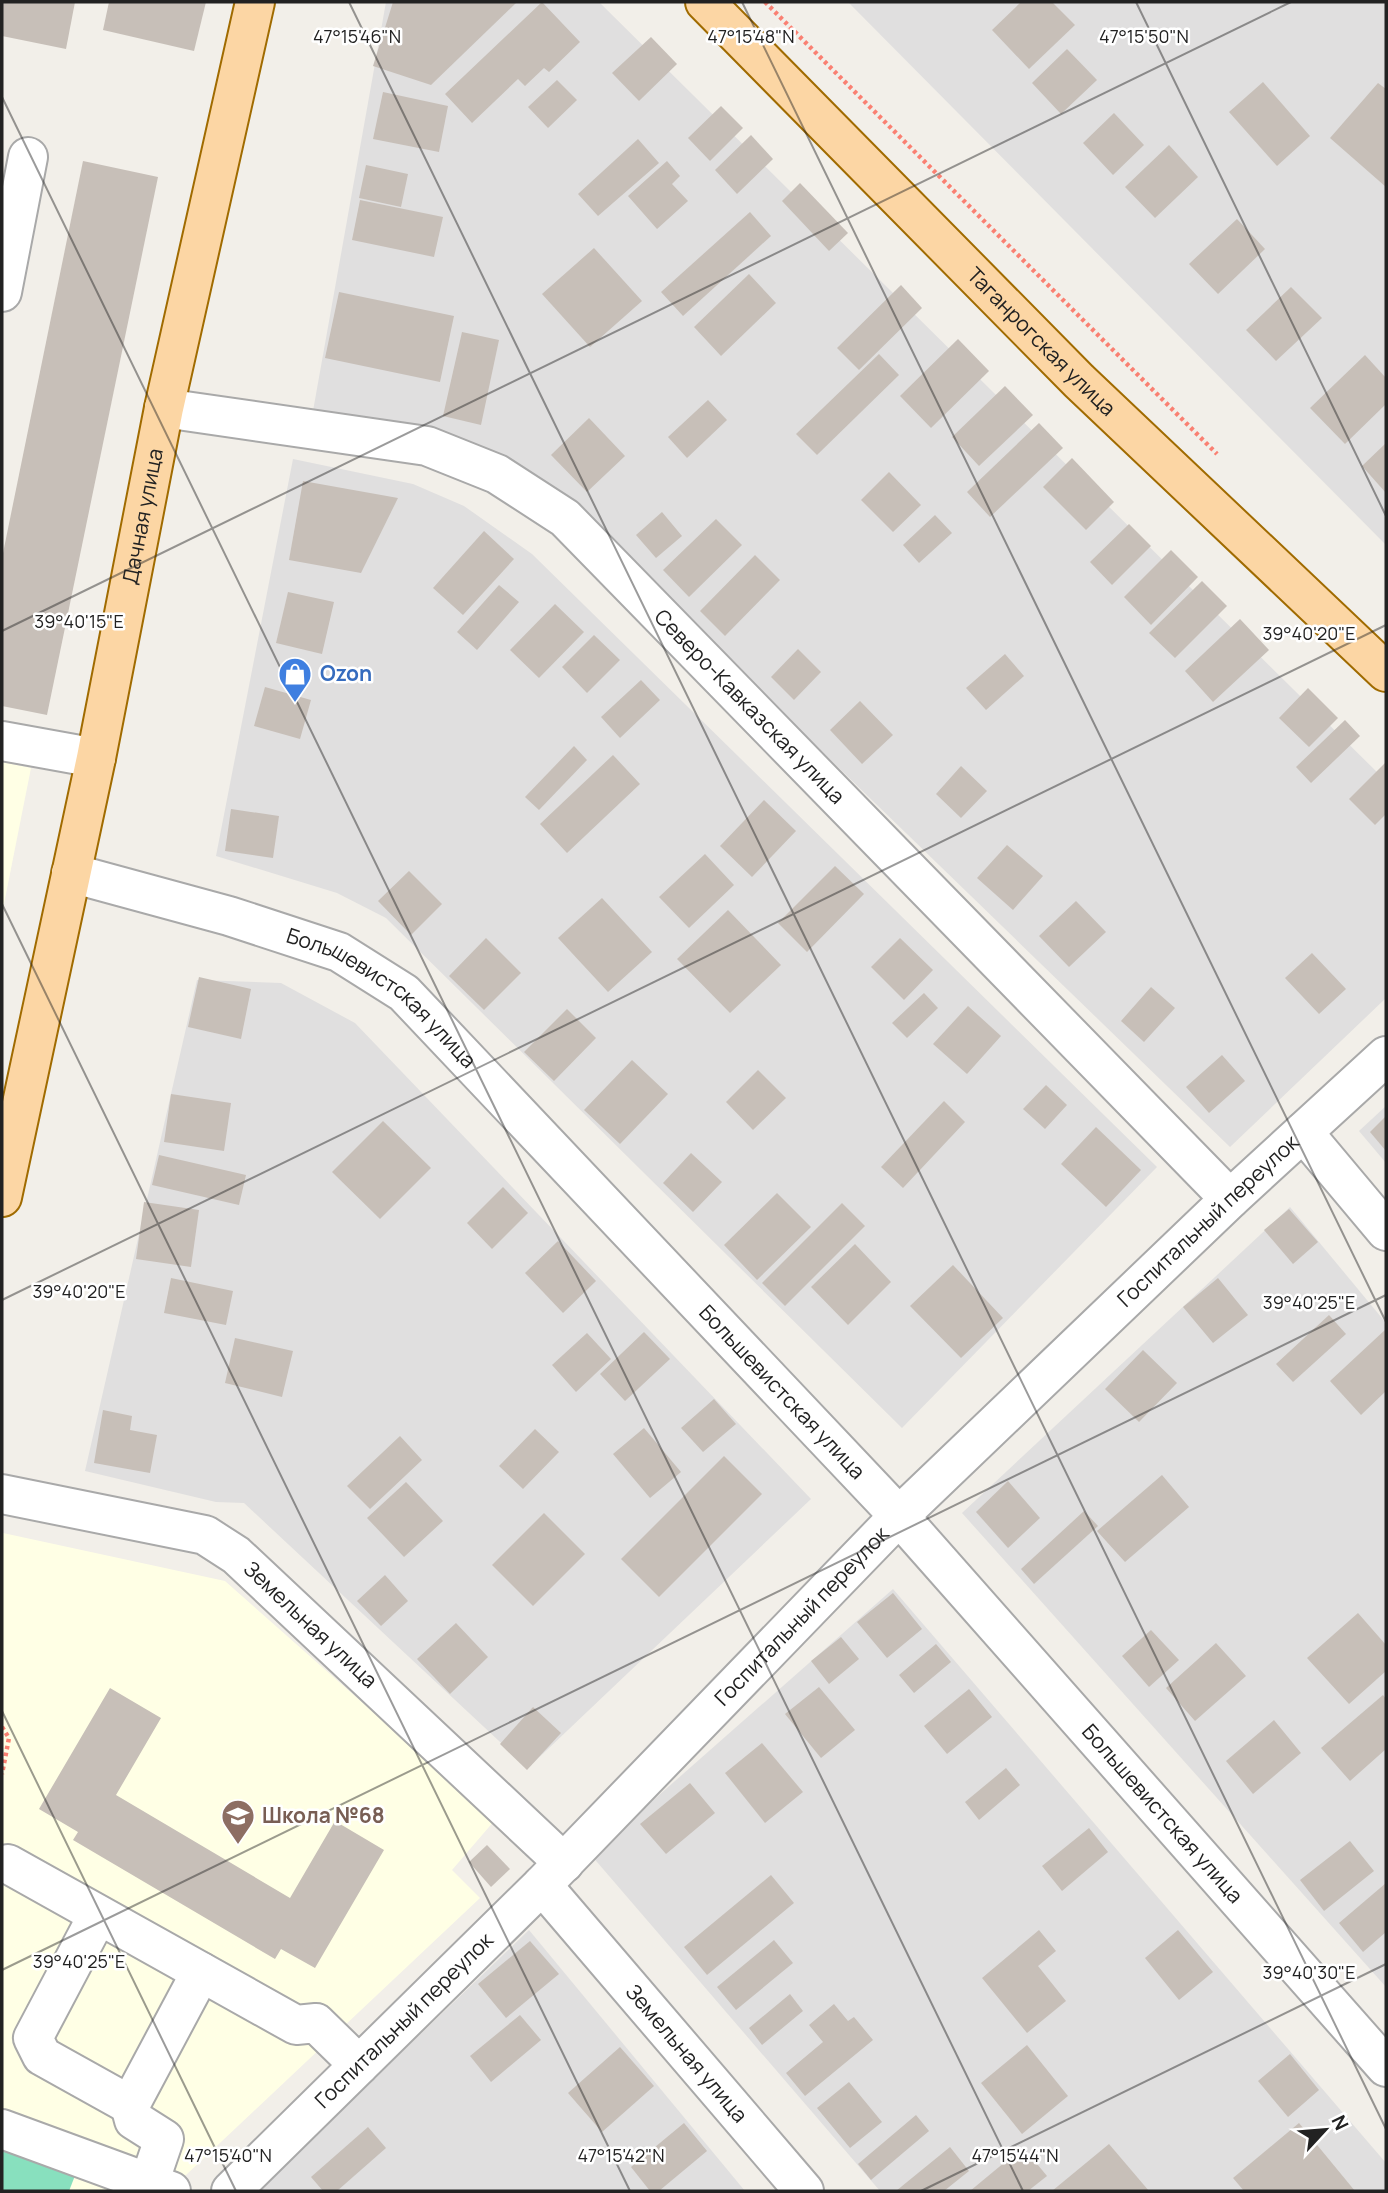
<svg xmlns="http://www.w3.org/2000/svg" width="1388" height="2193" font-family="Manrope,sans-serif">
<rect width="100%" height="100%" fill="#f2efe9"/>
<g fill="#e0dfdf">
<path d="M386,2H599L1386,781V998L1230,1147L588,525L313,411Z"/>
<path d="M848,2H1386V545Z"/>
<path d="M293,459L413,484L464,506L532,554L1157,1167L902,1428L386,918L337,893L216,856Z"/>
<path d="M197,980L281,983L355,1023L811,1499L528,1768L244,1503L216,1502L85,1471Z"/>
<path d="M1386,1106V1163L1359,1131Z"/>
<path d="M1290,1207L1386,1323V1987L962,1513Z"/>
<path d="M893,1589L1386,2163V2191H880L591,1855Z"/>
<path d="M529,1930L745,2191H257Z"/>
</g>
<g fill="#ffffe5">
<path d="M2,762L31,768L2,914Z"/>
<path d="M3,1533L225,1581L495,1820L452,1870L480,1898L169,2191H2Z"/>
</g>
<path fill="#88e0be" d="M2,2140L78,2168L69,2191H2Z"/>
<g fill="#c7bfb8">
<path d="M2,2H75L66,49L2,36Z"/>
<path d="M109,2H206L194,51L103,30Z"/>
<path d="M393,2H517L431,85L373,66Z"/>
<path d="M542,2L580,42L549,72L544,68L525,86L518,79L472,123L445,94Z"/>
<path d="M1021,2H1052L1075,25L1029,69L992,30Z"/>
<path d="M651,37L677,64L639,101L612,73Z"/>
<path d="M1067,49L1097,80L1061,114L1032,83Z"/>
<path d="M557,80L577,100L548,128L528,107Z"/>
<path d="M1263,82L1310,136L1277,166L1229,112Z"/>
<path d="M1378,83L1386,89V187L1330,138Z"/>
<path d="M383,92L448,106L439,152L373,139Z"/>
<path d="M721,106L743,128L710,161L688,138Z"/>
<path d="M1114,113L1144,145L1113,175L1083,143Z"/>
<path d="M751,135L773,159L737,194L715,170Z"/>
<path d="M638,139L659,163L598,216L578,194Z"/>
<path d="M1169,145L1198,177L1155,218L1125,187Z"/>
<path d="M83,161L158,177L47,715L2,706V558Z"/>
<path d="M667,161L680,176L672,184L688,201L657,229L628,196Z"/>
<path d="M366,165L408,174L401,207L359,198Z"/>
<path d="M800,183L848,233L829,251L782,201Z"/>
<path d="M360,200L443,217L434,257L352,240Z"/>
<path d="M750,212L771,236L683,316L661,292Z"/>
<path d="M1237,219L1265,249L1218,294L1189,264Z"/>
<path d="M594,248L642,301L590,347L542,294Z"/>
<path d="M749,274L776,303L721,356L694,327Z"/>
<path d="M901,285L922,308L859,370L837,348Z"/>
<path d="M1291,287L1322,318L1276,361L1246,330Z"/>
<path d="M339,292L454,316L440,382L325,358Z"/>
<path d="M462,332L499,340L481,425L443,416Z"/>
<path d="M958,339L989,371L931,428L900,396Z"/>
<path d="M879,354L899,375L817,455L796,434Z"/>
<path d="M1365,355L1386,378V404L1345,444L1310,408Z"/>
<path d="M1005,386L1033,415L979,466L952,437Z"/>
<path d="M708,400L727,420L687,458L668,437Z"/>
<path d="M589,418L625,456L587,492L551,455Z"/>
<path d="M1039,423L1063,448L990,517L967,492Z"/>
<path d="M1386,443V493L1362,466Z"/>
<path d="M1072,458L1114,502L1086,530L1043,487Z"/>
<path d="M889,472L921,505L893,532L861,500Z"/>
<path d="M303,481L398,498L361,573L289,560Z"/>
<path d="M662,512L682,536L656,558L636,535Z"/>
<path d="M935,515L952,533L919,563L903,545Z"/>
<path d="M716,519L742,545L689,597L663,570Z"/>
<path d="M1129,524L1151,546L1112,585L1090,562Z"/>
<path d="M484,531L514,559L463,615L433,588Z"/>
<path d="M1171,550L1198,577L1151,625L1124,597Z"/>
<path d="M755,555L780,580L725,636L700,611Z"/>
<path d="M1202,581L1227,606L1175,658L1149,633Z"/>
<path d="M499,585L519,602L477,650L457,632Z"/>
<path d="M288,592L334,602L322,654L276,643Z"/>
<path d="M555,604L584,632L539,678L510,650Z"/>
<path d="M1240,619L1269,650L1213,702L1185,671Z"/>
<path d="M594,635L620,660L587,693L562,667Z"/>
<path d="M798,649L821,672L794,700L771,677Z"/>
<path d="M1005,654L1024,676L986,710L966,688Z"/>
<path d="M641,680L660,700L620,738L601,717Z"/>
<path d="M265,687L311,700L300,739L254,726Z"/>
<path d="M1308,688L1338,718L1309,747L1279,718Z"/>
<path d="M860,701L893,735L862,764L830,730Z"/>
<path d="M1345,720L1360,736L1311,783L1296,767Z"/>
<path d="M574,746L587,760L539,810L525,797Z"/>
<path d="M613,755L640,784L567,853L540,824Z"/>
<path d="M1386,762V814L1375,825L1349,799Z"/>
<path d="M961,766L987,791L961,818L936,794Z"/>
<path d="M764,800L796,831L752,877L720,846Z"/>
<path d="M231,809L279,816L273,858L225,851Z"/>
<path d="M1007,845L1043,876L1013,910L977,878Z"/>
<path d="M705,854L734,885L689,928L659,897Z"/>
<path d="M835,866L864,894L807,952L778,923Z"/>
<path d="M409,871L442,904L411,935L378,901Z"/>
<path d="M602,898L652,952L608,992L558,938Z"/>
<path d="M1076,901L1106,932L1069,967L1039,936Z"/>
<path d="M728,910L781,965L730,1013L677,959Z"/>
<path d="M486,938L521,973L484,1010L449,976Z"/>
<path d="M900,938L933,970L904,1000L871,967Z"/>
<path d="M1312,953L1346,989L1319,1014L1285,978Z"/>
<path d="M199,977L251,989L241,1039L188,1027Z"/>
<path d="M1151,987L1175,1008L1144,1042L1121,1021Z"/>
<path d="M924,993L938,1008L907,1038L892,1023Z"/>
<path d="M968,1006L1001,1036L967,1074L933,1044Z"/>
<path d="M567,1009L596,1038L554,1081L524,1052Z"/>
<path d="M1222,1055L1245,1081L1209,1113L1186,1087Z"/>
<path d="M632,1060L668,1094L620,1144L584,1110Z"/>
<path d="M758,1070L786,1098L753,1130L726,1102Z"/>
<path d="M1046,1085L1067,1105L1045,1129L1023,1109Z"/>
<path d="M171,1094L231,1103L224,1151L164,1142Z"/>
<path d="M944,1101L965,1122L903,1188L881,1167Z"/>
<path d="M1386,1116V1151L1370,1132Z"/>
<path d="M383,1121L431,1168L380,1219L332,1172Z"/>
<path d="M1096,1127L1141,1170L1106,1207L1061,1164Z"/>
<path d="M691,1153L722,1182L693,1212L663,1183Z"/>
<path d="M159,1155L246,1175L239,1205L152,1185Z"/>
<path d="M503,1187L528,1213L492,1249L467,1223Z"/>
<path d="M777,1193L811,1227L757,1280L724,1245Z"/>
<path d="M144,1202L199,1210L191,1267L136,1259Z"/>
<path d="M842,1203L865,1226L785,1306L762,1283Z"/>
<path d="M1289,1209L1318,1242L1293,1264L1264,1230Z"/>
<path d="M558,1241L596,1281L563,1313L525,1273Z"/>
<path d="M855,1244L891,1282L848,1325L811,1287Z"/>
<path d="M953,1265L1003,1318L961,1358L910,1306Z"/>
<path d="M171,1278L233,1291L226,1325L164,1313Z"/>
<path d="M1218,1278L1248,1315L1213,1343L1183,1307Z"/>
<path d="M1329,1315L1346,1334L1293,1382L1276,1364Z"/>
<path d="M1386,1329V1391L1361,1415L1330,1381Z"/>
<path d="M644,1332L670,1359L625,1401L600,1374Z"/>
<path d="M587,1333L611,1359L576,1392L552,1365Z"/>
<path d="M235,1338L293,1351L282,1397L225,1383Z"/>
<path d="M1143,1350L1177,1383L1139,1422L1105,1389Z"/>
<path d="M714,1399L736,1424L703,1452L681,1428Z"/>
<path d="M103,1410L132,1416L130,1430L157,1435L150,1473L94,1463Z"/>
<path d="M644,1428L681,1472L650,1498L613,1454Z"/>
<path d="M535,1429L559,1452L523,1489L499,1466Z"/>
<path d="M400,1436L422,1460L370,1509L347,1486Z"/>
<path d="M724,1456L762,1494L659,1597L621,1559Z"/>
<path d="M1162,1475L1189,1507L1125,1562L1097,1531Z"/>
<path d="M1008,1481L1040,1518L1008,1548L976,1512Z"/>
<path d="M406,1482L443,1521L404,1557L367,1518Z"/>
<path d="M1084,1511L1098,1526L1034,1584L1021,1569Z"/>
<path d="M544,1513L585,1554L533,1606L492,1565Z"/>
<path d="M385,1575L408,1601L381,1626L357,1601Z"/>
<path d="M893,1593L922,1629L887,1658L857,1622Z"/>
<path d="M1358,1613L1386,1645V1671L1349,1704L1307,1658Z"/>
<path d="M456,1623L488,1657L450,1694L417,1659Z"/>
<path d="M1151,1630L1179,1660L1149,1687L1122,1656Z"/>
<path d="M841,1637L859,1659L829,1684L811,1661Z"/>
<path d="M1216,1643L1246,1676L1195,1721L1166,1688Z"/>
<path d="M936,1644L951,1662L914,1693L899,1675Z"/>
<path d="M819,1687L855,1730L821,1758L785,1714Z"/>
<path d="M110,1688L161,1718L116,1795L290,1898L335,1821L384,1850L315,1968L281,1949L275,1959L73,1840L78,1832L39,1809Z"/>
<path d="M969,1689L992,1717L947,1754L924,1726Z"/>
<path d="M1383,1695L1386,1699V1749L1350,1781L1321,1748Z"/>
<path d="M533,1707L561,1733L527,1770L500,1744Z"/>
<path d="M1274,1720L1301,1753L1253,1794L1226,1761Z"/>
<path d="M762,1743L803,1792L765,1823L725,1773Z"/>
<path d="M1006,1768L1020,1785L979,1820L965,1802Z"/>
<path d="M690,1783L715,1813L666,1854L640,1824Z"/>
<path d="M1089,1828L1108,1852L1062,1891L1042,1866Z"/>
<path d="M1350,1841L1374,1871L1324,1911L1300,1880Z"/>
<path d="M487,1845L510,1869L491,1887L469,1862Z"/>
<path d="M771,1875L794,1903L707,1975L684,1947Z"/>
<path d="M1386,1883V1932L1363,1952L1339,1923Z"/>
<path d="M1039,1930L1056,1951L1038,1966L1066,2001L1027,2033L982,1978Z"/>
<path d="M1178,1930L1213,1972L1179,2000L1145,1958Z"/>
<path d="M774,1940L793,1963L736,2010L717,1987Z"/>
<path d="M530,1941L559,1974L506,2018L478,1984Z"/>
<path d="M790,1994L803,2011L762,2045L749,2028Z"/>
<path d="M834,2004L848,2021L854,2017L873,2040L805,2096L786,2073L823,2042L809,2025Z"/>
<path d="M520,2015L541,2040L491,2082L470,2056Z"/>
<path d="M1027,2045L1068,2096L1022,2134L981,2083Z"/>
<path d="M620,2047L654,2086L602,2132L568,2093Z"/>
<path d="M1290,2054L1319,2090L1288,2117L1258,2081Z"/>
<path d="M849,2082L882,2122L850,2148L817,2108Z"/>
<path d="M916,2115L929,2131L871,2180L858,2164Z"/>
<path d="M684,2123L707,2151L659,2191H650L631,2167Z"/>
<path d="M1299,2123L1355,2191H1244L1233,2178Z"/>
<path d="M368,2127L386,2148L337,2191H323L311,2177Z"/>
<path d="M1109,2144L1149,2191H1052Z"/>
<path d="M950,2147L969,2171L944,2191H896Z"/>
<path d="M1023,2147L1047,2176L1028,2191H970Z"/>
</g>
<g fill="none" stroke-linecap="round" stroke-linejoin="round">
<defs>
<g id="minor">
<path d="M2,292L28,157"/>
<path id="s1" d="M164,408L427,446L497,474L565,518L1230,1199"/>
<path d="M2,741L96,758"/>
<path id="s2" d="M71,873L229,916L339,952L404,993L899,1516L1386,2067"/>
<path d="M1303,1132L1386,1231"/>
<path id="s3" d="M2,1494L205,1535L236,1555L564,1863"/>
<path d="M8,1864L296,2025L316,2023L359,2065"/>
<path id="s4" d="M542,1885L804,2191"/>
<path d="M98,1915L33,2038L42,2056L130,2105"/>
<path d="M2,2129L171,2191"/>
<path d="M149,2183L164,2139L134,2120L130,2105L201,1972"/>
<path id="s5" d="M231,2191L542,1885L899,1516L1230,1199L1386,1056"/>
</g>
<g id="major">
<path id="s6" d="M705,2L1079,381L1386,672"/>
<path id="s7" d="M2,1197L96,758L164,408L255,2"/>
</g>
</defs>
<use href="#minor" stroke="#a9a9a9" stroke-width="42"/>
<use href="#major" stroke="#a06b00" stroke-width="42"/>
<g stroke="#fa8072" stroke-width="4.5" stroke-dasharray="3.5 3.5" stroke-linecap="butt">
<path d="M765,2L1217,454"/>
<path d="M2,1727L9,1738L2,1774"/>
</g>
<use href="#minor" stroke="#fff" stroke-width="38"/>
<use href="#major" stroke="#fcd6a4" stroke-width="38"/>
</g>
<path fill="none" stroke="#222" stroke-width="2" stroke-opacity="0.45" d="M349,2L1386,2129M742,2L1386,1322M1136,2L1386,516M2,97L1023,2191M2,631L1291,2M2,904L630,2191M2,1300L1386,625M2,1711L236,2191M2,1970L1386,1295M921,2191L1386,1964"/>
<defs>
<symbol id="shop-pin" viewBox="-11 -11 22 30"><path d="M0 17L-7.5 6A9.5 9.5 0 1 1 7.5 6Z" fill="#3f7fe0" stroke="#fff"/><path d="M-5-2.5h2.3a2.7 3.5 0 0 1 5.4 0H5L5.5 6h-11ZM-1.5-2.5h3a1.5 2.3 0 0 0-3 0Z" fill="#fff"/></symbol>
<symbol id="school-pin" viewBox="-11 -11 22 30"><path d="M0 17L-7.5 6A9.5 9.5 0 1 1 7.5 6Z" fill="#8d6e63" stroke="#fff"/><path d="M0-5L7-2L0 1L-7-2ZM-4 1L0 2.5L4 1V4Q0 6-4 4Z" fill="#fff"/></symbol>
</defs>
<g fill-rule="evenodd">
<use href="#shop-pin" x="276" y="655" width="38" height="52"/>
<use href="#school-pin" x="219" y="1797" width="38" height="52"/>
</g>
<g text-anchor="middle" stroke-width="5" stroke-linejoin="round" paint-order="stroke">
<g font-size="21" fill="#222" stroke="#fff">
<text dy="7" stroke="none"><textPath href="#s6" startOffset="478">Таганрогская улица</textPath></text>
<text dy="7" stroke="none"><textPath href="#s7" startOffset="695">Дачная улица</textPath></text>
<text dy="7" stroke="none"><textPath href="#s1" startOffset="686">Северо-Кавказская улица</textPath></text>
<text dy="7" stroke="none"><textPath href="#s2" startOffset="340">Большевистская улица</textPath></text>
<text dy="7" stroke="none"><textPath href="#s5" startOffset="1377">Госпитальный переулок</textPath></text>
<text dy="7" stroke="none"><textPath href="#s2" startOffset="906">Большевистская улица</textPath></text>
<text dy="7" stroke="none"><textPath href="#s5" startOffset="810">Госпитальный переулок</textPath></text>
<text dy="7" stroke="none"><textPath href="#s3" startOffset="346">Земельная улица</textPath></text>
<text dy="7" stroke="none"><textPath href="#s2" startOffset="1474">Большевистская улица</textPath></text>
<text dy="7" stroke="none"><textPath href="#s5" startOffset="243">Госпитальный переулок</textPath></text>
<text dy="7" stroke="none"><textPath href="#s4" startOffset="222">Земельная улица</textPath></text>
</g>
<g font-size="21" font-weight="bold" fill="#366cbe" stroke="#fff" text-anchor="start">
<text x="320" y="681">Ozon</text>
</g>
<g font-size="21" font-weight="bold" fill="#785e54" stroke="#fff" text-anchor="start">
<text x="262" y="1823">Школа №68</text>
</g>
</g>
<g font-size="18" text-anchor="middle" fill="#222" stroke="#fff" stroke-width="5" stroke-linejoin="round" paint-order="stroke">
<text x="357" y="43">47°15'46"N</text>
<text x="751" y="43">47°15'48"N</text>
<text x="1144" y="43">47°15'50"N</text>
<text x="79" y="628">39°40'15"E</text>
<text x="1309" y="640">39°40'20"E</text>
<text x="79" y="1298">39°40'20"E</text>
<text x="1309" y="1309">39°40'25"E</text>
<text x="79" y="1968">39°40'25"E</text>
<text x="1309" y="1979">39°40'30"E</text>
<text x="228" y="2162">47°15'40"N</text>
<text x="621" y="2162">47°15'42"N</text>
<text x="1015" y="2162">47°15'44"N</text>
</g>
<rect width="1388" height="2193" fill="none" stroke="#222222" stroke-width="7"/>
<g transform="translate(1325 2130) rotate(64)" stroke="#ffffff" stroke-width="5" paint-order="stroke">
<path d="M0-5L12 26L0 18L-12 26Z" fill="#222222"/>
<text y="-10" font-size="19" font-weight="bold" text-anchor="middle" fill="#222222">N</text>
</g>
</svg>
